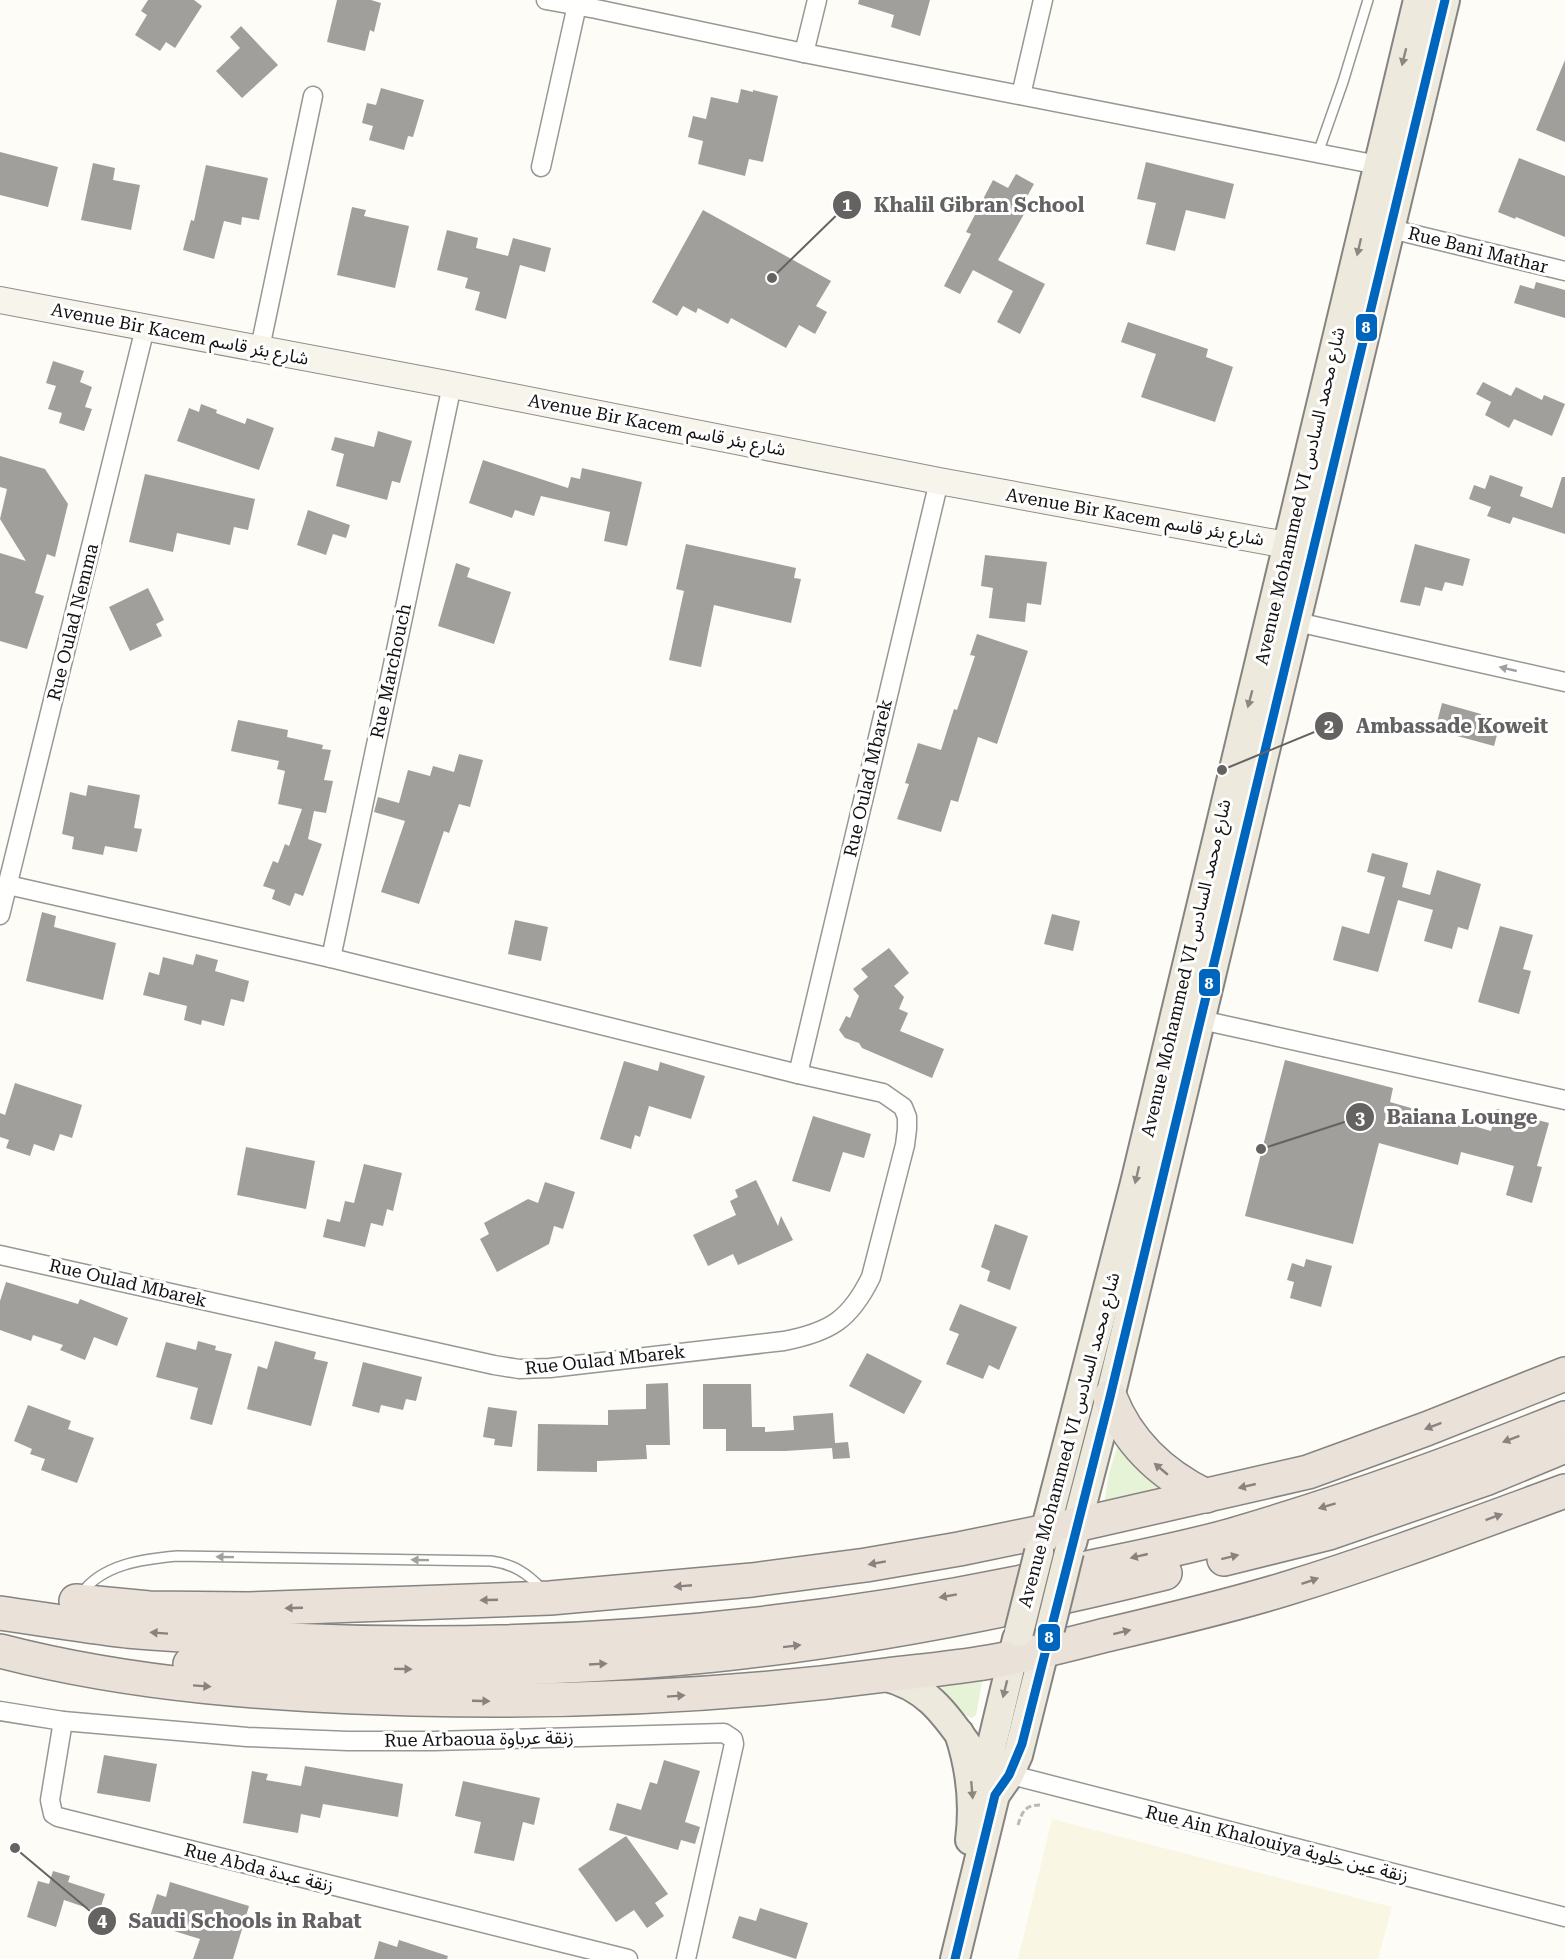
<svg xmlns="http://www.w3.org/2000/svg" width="1565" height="1959" font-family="'Roboto Serif','Noto Sans Arabic',serif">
<rect width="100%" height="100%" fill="#fdfcf7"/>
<path fill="#f9f7e4" d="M1052,1819L1392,1907L1378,1959H1018Z"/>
<g fill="#e7f3d7">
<path d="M1120,1438L1173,1490L1104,1504L1109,1473Z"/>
<path d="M983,1677L976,1715L972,1718L965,1715L937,1682Z"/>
</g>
<g fill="#a19f9c">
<path d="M148,0H194L202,6L175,48L166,42L160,51L135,35L147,15L141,11Z"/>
<path d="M337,0H371L381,3L374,32L370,30L365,51L327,42Z"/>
<path d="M859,0H930L920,36L891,27L894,15L858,4Z"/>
<path d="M241,26L278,65L242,98L216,71L240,48L230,37Z"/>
<path d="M1565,60V142L1536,130Z"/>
<path d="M381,88L424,100L413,137L408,136L404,150L369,140L373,126L362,123L367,103L376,105Z"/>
<path d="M741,89L753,92V90L778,96L763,162L749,159L745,176L698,164L703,141L688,137L693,116L706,119L711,97L738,103Z"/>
<path d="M0,152L58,167L48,207L0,195Z"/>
<path d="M1519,158L1565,176V237L1516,217L1515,219L1498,212Z"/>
<path d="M1146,162L1234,184L1225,219L1186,210L1175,251L1146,244L1156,203L1137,199Z"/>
<path d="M93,163L115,168L113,180L140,185L131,230L81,220Z"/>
<path d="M206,165L268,178L259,220L242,217L241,225L224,221L214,259L183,250L191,220L194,221Z"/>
<path d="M1016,174L1034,184L1023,204L1028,207L998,260L1045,284L1020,334L997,322L1013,291L973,270L960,294L944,286L971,234L966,232L993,180L1008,188Z"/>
<path d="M352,207L366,210L364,216L409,226L395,288L337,275Z"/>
<path d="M703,210L831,281L816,306L827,312L815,334L799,325L786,348L731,318L728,324L698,308L696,313L683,306L677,316L652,302Z"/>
<path d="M447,230L478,238L476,248L508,256L513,238L551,248L545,272L520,265L506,319L475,310L480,292L465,288L468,278L437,270Z"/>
<path d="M1536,282L1565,290V318L1514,303L1520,285L1534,289Z"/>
<path d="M1128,322L1208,349L1206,357L1233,367L1215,422L1141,397L1156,354L1121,342Z"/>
<path d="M53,361L84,371L80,382L92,387L85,407L92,409L84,431L59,423L62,413L48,409L56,386L46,383Z"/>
<path d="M1483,382L1511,396L1516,387L1542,400L1544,395L1565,404L1552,436L1514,419L1509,428L1485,415L1491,402L1476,394Z"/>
<path d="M201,404L217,410L216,413L245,424L247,418L274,428L259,470L177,441L189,408L199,412Z"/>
<path d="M378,431L412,441L400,483L392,481L387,500L336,486L344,454L331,450L335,437L374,447Z"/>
<path d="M0,456L45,469L68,504L55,557L47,554L35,593L44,596L27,649L0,641V553L26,561L0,519L7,489L0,487Z"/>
<path d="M483,460L568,488L571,477L580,479L582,468L642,482L627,546L604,541L610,512L541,496L534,516L515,510L512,518L469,503Z"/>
<path d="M145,474L255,499L248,530L234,527L230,545L177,533L173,552L129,542Z"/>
<path d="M1490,475L1523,487L1520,496L1552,508L1562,477H1565V534L1513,517L1510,524L1487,516L1491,507L1469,499L1474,485L1485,489Z"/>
<path d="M308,510L350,525L346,538L333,534L326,555L297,545Z"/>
<path d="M686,544L796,568L794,578L801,579L791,623L714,605L701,667L669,660L684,591L676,589Z"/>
<path d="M1415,544L1470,559L1463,586L1445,582L1442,591L1425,587L1420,606L1400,602Z"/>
<path d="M985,555L1047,562L1041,605L1027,603L1025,622L989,618L993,588L981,586Z"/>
<path d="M456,563L470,568L467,577L511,592L494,644L438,626Z"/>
<path d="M148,588L164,620L156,624L162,636L130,651L109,607Z"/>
<path d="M977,634L1028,651L997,744L978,737L958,802L951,800L941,832L897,819L909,784L905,783L918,743L941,750L954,709L957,710L975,656L970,655Z"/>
<path d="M1442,703L1481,714L1480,719L1500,724L1494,746L1435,730Z"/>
<path d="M238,720L288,730L287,737L323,745L322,749L331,750L324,780L333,781L326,813L314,811L308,839L322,844L303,896L295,893L290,906L272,899L275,890L263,886L273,861L278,863L285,844L289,846L302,809L278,804L285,771L277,769L279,761L231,751Z"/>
<path d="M459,754L483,760L470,807L459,804L449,833L444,831L419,904L381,892L405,821L374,812L378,797L399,803L408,770L430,776L433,766L454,772Z"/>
<path d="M88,785L140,795L134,828L142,829L137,852L105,846L103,855L72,849L74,837L62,834L70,792L86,796Z"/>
<path d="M1372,853L1408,863L1402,887L1430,895L1437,870L1481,884L1468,930L1458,927L1452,949L1424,941L1433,910L1398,900L1378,972L1333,960L1342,926L1369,934L1385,877L1367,872Z"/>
<path d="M42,912L56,916L54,927L116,943L103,1000L26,981Z"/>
<path d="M1052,914L1080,921L1073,951L1044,944Z"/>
<path d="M515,920L548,927L541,961L508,954Z"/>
<path d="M1500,926L1533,935L1523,969L1531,971L1519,1014L1478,1002Z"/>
<path d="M889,948L909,973L894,986L904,997L899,1009L908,1013L900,1031L944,1049L932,1078L862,1048L859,1043L845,1038L839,1030L846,1016L850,1018L859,996L853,989L868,977L861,969Z"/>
<path d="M196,954L218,960L215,971L249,981L244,1002L231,999L224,1026L202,1020L201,1025L184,1020L187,1006L143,995L149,972L159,975L163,957L193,965Z"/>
<path d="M1285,1060L1393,1088L1390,1102L1491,1131L1497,1109L1549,1123L1537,1166L1542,1167L1532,1203L1506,1195L1514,1166L1461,1152L1458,1165L1379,1143L1353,1244L1245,1216Z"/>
<path d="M624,1061L658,1071L660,1062L705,1076L691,1119L649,1106L640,1137L635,1135L631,1149L600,1139Z"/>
<path d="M15,1083L82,1105L72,1138L60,1134L54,1151L34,1144L30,1156L6,1148L9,1140L0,1137V1113L5,1115Z"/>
<path d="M813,1116L871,1134L864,1158L843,1152L830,1192L792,1181Z"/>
<path d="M246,1147L315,1161L306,1209L237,1195Z"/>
<path d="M364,1164L402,1173L393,1211L387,1209L383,1226L371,1223L365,1247L323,1237L327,1219L340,1222L345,1201L354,1203Z"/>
<path d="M756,1180L778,1226L781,1216L793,1240L738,1265L733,1254L708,1266L693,1235L736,1215L730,1201L738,1197L735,1190Z"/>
<path d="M545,1182L575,1192L563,1229L554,1226L549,1244L497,1272L480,1239L489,1234L484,1223L528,1199L538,1203Z"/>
<path d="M995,1224L1028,1236L1010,1290L987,1281L990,1271L981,1267Z"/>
<path d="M1306,1259L1332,1266L1321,1307L1290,1298L1294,1282L1287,1280L1292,1263L1304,1267Z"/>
<path d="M6,1282L78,1304L80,1299L128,1318L117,1346L94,1337L85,1360L60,1350L63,1345L33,1335L31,1341L0,1330V1301Z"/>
<path d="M960,1304L1017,1327L999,1370L989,1365L983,1379L946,1364L959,1334L949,1330Z"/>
<path d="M198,1341L216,1346L215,1350L232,1354L212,1425L190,1419L198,1388L156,1377L166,1342L196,1350Z"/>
<path d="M275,1341L316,1352L314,1359L328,1362L311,1426L247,1409L258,1366L267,1369Z"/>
<path d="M867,1353L922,1381L904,1414L849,1386Z"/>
<path d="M363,1362L422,1377L416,1401L406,1399L403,1410L381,1405L379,1413L352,1406Z"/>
<path d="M668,1383L670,1445H646L647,1459L597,1461V1472L537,1471L538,1424L608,1425V1410L646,1409V1384Z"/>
<path d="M703,1384H751L752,1427H765V1432L794,1430L793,1416L833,1413L835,1443L848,1442L850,1458L833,1459L832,1448L785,1451H726V1429H703Z"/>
<path d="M28,1405L71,1421L68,1429L94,1438L77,1483L41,1470L45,1459L30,1454L32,1449L14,1441Z"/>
<path d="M488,1407L517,1411L512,1447L494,1445L495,1439L483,1437Z"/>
<path d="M104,1755L157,1764L150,1802L97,1793Z"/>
<path d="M664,1760L700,1771L685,1822L700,1827L695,1844L681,1840L678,1850L609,1830L617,1803L641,1810L650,1782L657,1784Z"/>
<path d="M305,1766L403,1784L398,1817L323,1804L320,1818L301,1814L298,1833L243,1823L252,1771L268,1774L266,1780L301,1786Z"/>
<path d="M463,1781L540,1798L534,1825L523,1822L514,1861L474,1853L481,1822L455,1816Z"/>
<path d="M626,1836L668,1894L655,1903L664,1916L647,1928L634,1910L616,1922L578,1869Z"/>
<path d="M53,1871L70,1876L68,1882L105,1894L99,1912L64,1900L56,1927L27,1917L38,1881L49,1884Z"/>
<path d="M170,1882L249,1906L233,1959H193L200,1939L148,1923L157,1894L166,1897Z"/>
<path d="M760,1908L808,1923L796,1959L732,1938L739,1916L756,1921Z"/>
<path d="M399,1940L448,1956L447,1959H374L379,1941L397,1947Z"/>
</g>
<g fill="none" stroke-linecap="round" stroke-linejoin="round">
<defs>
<g id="lane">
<path d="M1318,153L1343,82L1368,0"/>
<path d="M81,1594C102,1564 144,1559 177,1556L491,1561C513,1564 527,1573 542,1589"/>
</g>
<g id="street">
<path d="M546,0L596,9L804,53L1378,165"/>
<path d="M804,53L817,0"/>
<path d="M1021,95L1043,0"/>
<path d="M541,167L577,5"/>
<path d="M1391,229L1565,271"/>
<path d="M260,348L313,96"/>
<path d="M1297,622L1565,682"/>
<path d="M0,915L145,328"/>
<path d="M331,958L452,385"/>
<path d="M1201,1020L1565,1100"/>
<path d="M798,1074L939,481"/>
<path d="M0,1255L494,1365L519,1369L550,1368L784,1341C830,1332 850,1320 871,1277L905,1145L907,1129V1117L903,1107L883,1093L798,1074L331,958L8,885"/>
<path d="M0,1711L63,1721L247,1737L348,1741H433L724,1733L733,1739L734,1744L686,1959"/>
<path d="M63,1721L50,1800L53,1814L58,1817L628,1959"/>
<path d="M1000,1772L1565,1917"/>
</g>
<path id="secondary" d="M0,300L452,385L939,481L1308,549"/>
<g id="primary">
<path d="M1072,1543L1110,1397L1445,0"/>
<path d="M1040,1551L1135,1183L1418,0"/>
<path d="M883,1676C927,1686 945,1714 970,1749"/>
<path d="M959,1733C971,1769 975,1802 970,1840"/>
<path d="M995,1795L990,1770L991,1748L1017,1639"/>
<path d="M955,1959L995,1795L1009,1775L1018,1755L1049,1631"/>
</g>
<g id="highway">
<path d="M1110,1397C1128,1443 1161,1474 1206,1496"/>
<path d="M1224,1559L1329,1533L1485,1479L1565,1446"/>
<path d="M76,1601L149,1608L248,1609L550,1598L752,1580L866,1565L959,1549L1076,1525L1308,1472L1426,1429L1565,1374"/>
<path d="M0,1613C42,1619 85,1626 127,1631C180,1636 234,1638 287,1640C547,1652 806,1629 1060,1574C1117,1561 1176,1551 1232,1535C1345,1502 1456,1462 1565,1418"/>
<path d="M0,1651C135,1686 275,1695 413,1699C572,1703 729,1696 886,1675C920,1671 955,1668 989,1662C1029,1655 1067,1645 1106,1635C1166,1621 1226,1607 1285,1589C1380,1560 1472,1525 1565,1491"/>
<path d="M190,1664C371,1673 554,1673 733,1653C879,1637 1023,1608 1165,1573"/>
</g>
</defs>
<use href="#lane" stroke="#979795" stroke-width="12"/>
<use href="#street" stroke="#979795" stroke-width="21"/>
<use href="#secondary" stroke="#8e8d8b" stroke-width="28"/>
<use href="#primary" stroke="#858482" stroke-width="32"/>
<use href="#highway" stroke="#858482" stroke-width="36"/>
<path stroke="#b9b9b8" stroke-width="3" stroke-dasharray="6 3" stroke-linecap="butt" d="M1018,1825C1022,1812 1025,1805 1040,1805"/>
<use href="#lane" stroke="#fffffe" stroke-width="9"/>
<use href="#street" stroke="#fffffe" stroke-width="18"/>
<use href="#secondary" stroke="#f6f4eb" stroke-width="26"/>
<use href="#primary" stroke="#ede9dc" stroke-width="28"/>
<use href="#highway" stroke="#eae1d8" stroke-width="33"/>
<defs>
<g id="primary-bridge">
<path d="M1050,1629L1069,1552"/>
<path d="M1019,1632L1039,1552"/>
</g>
</defs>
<use href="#primary-bridge" stroke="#858482" stroke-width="32" stroke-linecap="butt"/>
<use href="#primary-bridge" stroke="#ede9dc" stroke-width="28"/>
<defs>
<path id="bus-1" d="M955,1959L995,1795L1009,1775L1022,1744L1110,1397L1445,0"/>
</defs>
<use href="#bus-1" stroke="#fff" stroke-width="14"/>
<use href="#bus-1" stroke="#0065bd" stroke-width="9"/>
</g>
<defs><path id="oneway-solid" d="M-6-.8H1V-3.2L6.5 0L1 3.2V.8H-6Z" transform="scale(1.5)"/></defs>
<g fill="#8a8881">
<use href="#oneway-solid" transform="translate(1404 57) rotate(104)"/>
<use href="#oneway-solid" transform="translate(1359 247) rotate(103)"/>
<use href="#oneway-solid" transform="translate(1250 699) rotate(105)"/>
<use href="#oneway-solid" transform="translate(1137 1175) rotate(103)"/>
<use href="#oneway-solid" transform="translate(1005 1689) rotate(104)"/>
<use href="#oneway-solid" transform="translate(972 1790) rotate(85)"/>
</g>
<g fill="#a0a09f">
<use href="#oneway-solid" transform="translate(1508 669) rotate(-167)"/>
<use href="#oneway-solid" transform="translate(225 1557) rotate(-179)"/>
<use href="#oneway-solid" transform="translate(420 1560) rotate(-179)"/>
</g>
<g fill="#88837e">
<use href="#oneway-solid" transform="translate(1433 1426) rotate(159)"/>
<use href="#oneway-solid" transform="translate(1511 1439) rotate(159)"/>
<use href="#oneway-solid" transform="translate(1161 1469) rotate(-140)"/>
<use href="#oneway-solid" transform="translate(1247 1486) rotate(167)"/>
<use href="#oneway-solid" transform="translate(1327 1506) rotate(163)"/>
<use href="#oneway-solid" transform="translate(1494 1517) rotate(-20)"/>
<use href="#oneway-solid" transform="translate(1139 1556) rotate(167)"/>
<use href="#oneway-solid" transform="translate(1230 1557) rotate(-14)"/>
<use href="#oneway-solid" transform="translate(877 1563) rotate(170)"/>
<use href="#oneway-solid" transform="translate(1310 1581) rotate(-19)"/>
<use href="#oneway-solid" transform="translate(683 1586) rotate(175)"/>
<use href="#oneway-solid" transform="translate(948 1596) rotate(170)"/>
<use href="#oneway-solid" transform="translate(489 1600) rotate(178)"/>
<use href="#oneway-solid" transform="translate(294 1608) rotate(178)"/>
<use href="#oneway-solid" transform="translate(1122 1632) rotate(-14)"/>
<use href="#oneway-solid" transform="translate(159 1633) rotate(-176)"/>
<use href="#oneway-solid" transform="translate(792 1646) rotate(-7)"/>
<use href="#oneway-solid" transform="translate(598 1664) rotate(-3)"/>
<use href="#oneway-solid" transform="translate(403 1669) rotate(1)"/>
<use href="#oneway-solid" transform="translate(202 1686) rotate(4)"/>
<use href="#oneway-solid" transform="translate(676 1696) rotate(-4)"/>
<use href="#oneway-solid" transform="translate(481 1701) rotate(2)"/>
</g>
<g text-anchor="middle" stroke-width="6" stroke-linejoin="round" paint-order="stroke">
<g font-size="18" fill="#111" stroke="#fff">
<text transform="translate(1478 250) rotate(14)" y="6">Rue Bani Mathar</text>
<text transform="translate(180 334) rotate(11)" y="6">Avenue Bir Kacem شارع بئر قاسم</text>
<text transform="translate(657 425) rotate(11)" y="6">Avenue Bir Kacem شارع بئر قاسم</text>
<text transform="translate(1300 496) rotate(-77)" y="6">Avenue Mohammed VI شارع محمد السادس</text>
<text transform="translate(1135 517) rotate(10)" y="6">Avenue Bir Kacem شارع بئر قاسم</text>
<text transform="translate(73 622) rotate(-76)" y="6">Rue Oulad Nemma</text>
<text transform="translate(391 671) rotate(-78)" y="6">Rue Marchouch</text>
<text transform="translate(868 778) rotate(-77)" y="6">Rue Oulad Mbarek</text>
<text transform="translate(1186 968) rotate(-77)" y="6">Avenue Mohammed VI شارع محمد السادس</text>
<text transform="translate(128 1283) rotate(13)" y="6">Rue Oulad Mbarek</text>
<text transform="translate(605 1360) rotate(-6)" y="6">Rue Oulad Mbarek</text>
<text transform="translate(1069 1440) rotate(-75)" y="6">Avenue Mohammed VI شارع محمد السادس</text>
<text transform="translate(479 1739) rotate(-1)" y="6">Rue Arbaoua زنقة عرباوة</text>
<text transform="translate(1277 1844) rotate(14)" y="6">Rue Ain Khalouiya زنقة عين خلوية</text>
<text transform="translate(259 1868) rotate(14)" y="6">Rue Abda زنقة عبدة</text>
</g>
</g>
<path fill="none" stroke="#646362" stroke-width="2" d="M772 278L847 205M1222 770L1329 726M1261 1149L1360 1117M15 1848L102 1921"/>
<g fill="#646362" stroke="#fff" stroke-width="2">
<circle cx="772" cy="278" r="6"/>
<circle cx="1222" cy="770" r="6"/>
<circle cx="1261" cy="1149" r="6"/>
<circle cx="15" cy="1848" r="6"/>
<circle cx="847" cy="205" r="15"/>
<circle cx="1329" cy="726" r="15"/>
<circle cx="1360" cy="1117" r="15"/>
<circle cx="102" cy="1921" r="15"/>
</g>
<g font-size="18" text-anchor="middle" font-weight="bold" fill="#fff">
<text x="847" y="211">1</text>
<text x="1329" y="733">2</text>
<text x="1360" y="1124">3</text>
<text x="102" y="1927">4</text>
</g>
<g font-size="20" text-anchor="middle" font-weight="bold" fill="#646362" stroke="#fff" stroke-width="6" stroke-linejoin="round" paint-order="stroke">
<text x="979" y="212">Khalil Gibran School</text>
<text x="1452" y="733">Ambassade Koweit</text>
<text x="1462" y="1124">Baiana Lounge</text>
<text x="245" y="1928">Saudi Schools in Rabat</text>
</g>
<g stroke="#fff" stroke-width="2">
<rect x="1355" y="313" width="23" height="29" rx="6" fill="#0065bd"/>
<rect x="1198" y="968" width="23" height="29" rx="6" fill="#0065bd"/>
<rect x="1037" y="1623" width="24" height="29" rx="6" fill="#0065bd"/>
</g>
<g font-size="16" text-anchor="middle" font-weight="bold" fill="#fff">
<text x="1366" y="333">8</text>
<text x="1209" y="989">8</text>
<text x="1049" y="1643">8</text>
</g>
</svg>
